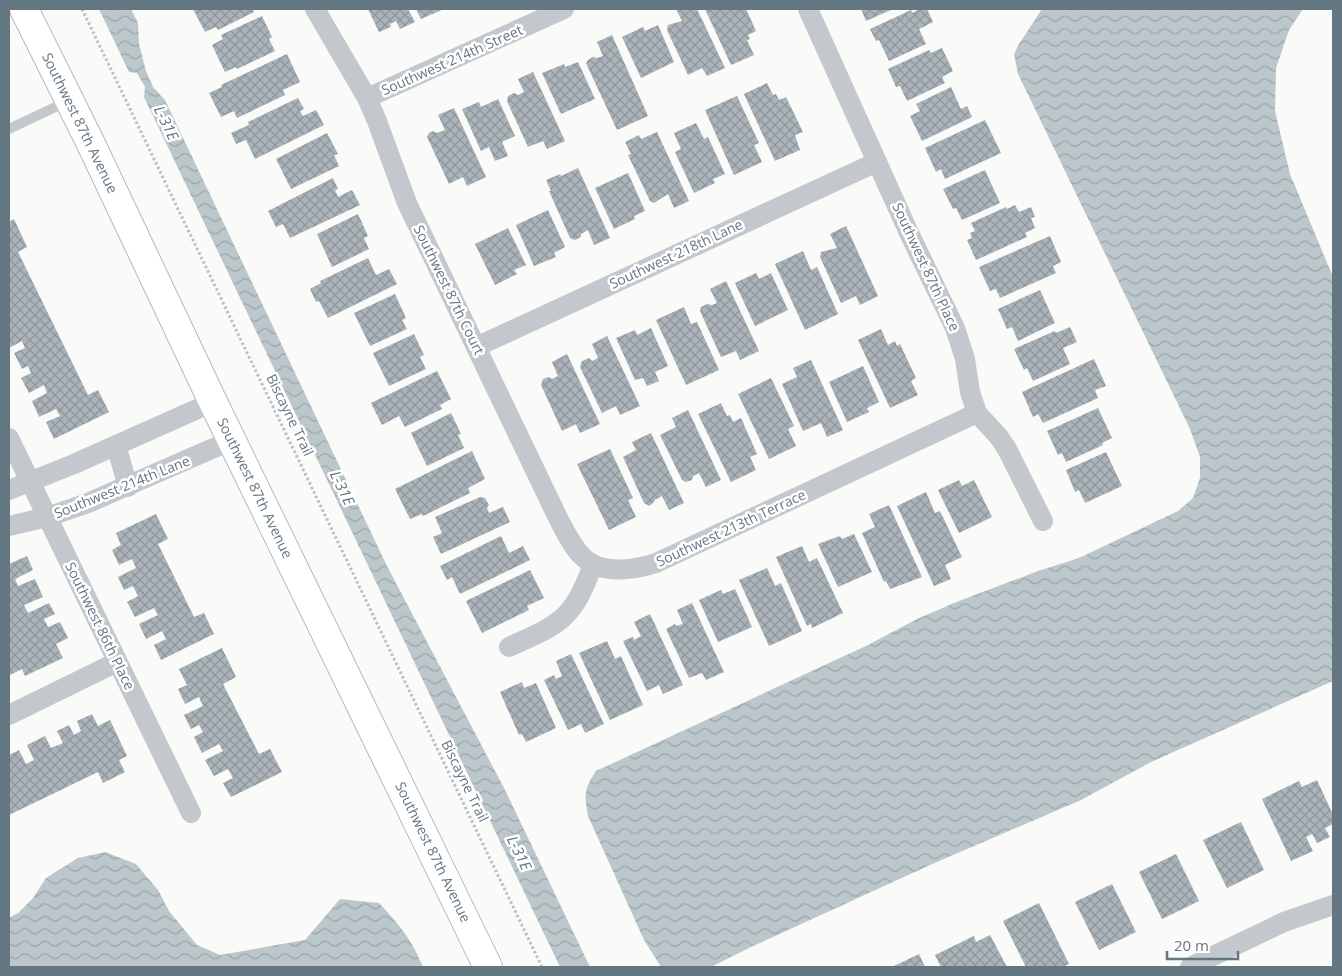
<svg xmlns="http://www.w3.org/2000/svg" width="1342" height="976" font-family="'Open Sans',sans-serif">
<defs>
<pattern id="water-waves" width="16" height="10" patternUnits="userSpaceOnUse" patternTransform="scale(1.25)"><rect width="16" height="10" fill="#bbc7cb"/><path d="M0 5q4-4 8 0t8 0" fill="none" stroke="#9ca6aa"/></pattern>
<pattern id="building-cross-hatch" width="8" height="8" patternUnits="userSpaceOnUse" patternTransform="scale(1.25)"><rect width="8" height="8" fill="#aab3b9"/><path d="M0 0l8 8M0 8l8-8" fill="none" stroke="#8e969c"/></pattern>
</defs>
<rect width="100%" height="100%" fill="#fafaf8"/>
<g fill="url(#water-waves)">
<path d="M99,9H131L138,23L139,44L146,71L153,87L165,100L387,566L504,788L590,967H560L144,97L145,87L137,73L129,72Z"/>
<path d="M1042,9H1303L1289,30L1276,68L1275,111L1290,174L1333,277V681L1151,762L1081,800L930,865L751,947L711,967H661L644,940L588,816C584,796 584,788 596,771L868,645L917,619L954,603L1038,571L1079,558L1178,511L1193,498L1200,478V457L1190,429L1018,74L1014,54L1019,44Z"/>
<path d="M105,852L136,864L158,890L169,911L197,945L220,955L305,940L340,899L379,903C399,924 412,940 423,967H9V918L18,913L33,898L46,878L78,858Z"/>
</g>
<g fill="url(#building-cross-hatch)">
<path d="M193,9H253L254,12L218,30L216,27L205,32Z"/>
<path d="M368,9H408L415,22L400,29L396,21L390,24L391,27L379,32Z"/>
<path d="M416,9H444L421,19Z"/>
<path d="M676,9H697L725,68L707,76L702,68L688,75L667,30L668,25L682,21Z"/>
<path d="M705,9H746L756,31L748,35L750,39L747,40L754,55L731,65Z"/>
<path d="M861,9H893L866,21Z"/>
<path d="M920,9H927L933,22L919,29L926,44L889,61L879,40L876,41L870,29L911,10L912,13Z"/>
<path d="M262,16L272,37L269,39L275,51L237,69L236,67L225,72L212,45L223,39L221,35Z"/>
<path d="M658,25L674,62L641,78L622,37L643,27L645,31Z"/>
<path d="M612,35L648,116L617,130L586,63L588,60L593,57L597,58L603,56L597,42Z"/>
<path d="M942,48L953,71L942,77L945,83L907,101L900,86L896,87L888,69L929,50L931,53Z"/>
<path d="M287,54L300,82L283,90L285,95L237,118L234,111L221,117L209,93L222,87L221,85Z"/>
<path d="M578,62L595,99L561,114L542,73L564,64L565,67Z"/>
<path d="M533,72L565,141L547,149L543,141L528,147L507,101L508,96L514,93L518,95L524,92L518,79Z"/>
<path d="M767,83L773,95L776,94L779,100L786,97L803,132L795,135L800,150L775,161L744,94Z"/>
<path d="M951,87L961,109L967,106L972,117L922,141L910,116L920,111L916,104Z"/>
<path d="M737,96L759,143L754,145L762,162L734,175L705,110Z"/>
<path d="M298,98L304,109L300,111L303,116L316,110L324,125L255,159L246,140L236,144L231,133L249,125L248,122Z"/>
<path d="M498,99L515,136L502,142L508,156L495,161L489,147L481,151L462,109L479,102L481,107Z"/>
<path d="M454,108L486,177L467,186L463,177L449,184L427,137L429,133L433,131L437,133L445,130L438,115Z"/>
<path d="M985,120L1001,153L945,179L941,169L936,172L925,148Z"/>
<path d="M696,123L704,139L708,137L725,174L713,179L715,183L694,193L675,152L681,149L674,133Z"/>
<path d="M657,132L689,201L674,208L668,194L654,203L650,201L628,155L631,154L625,142L639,135L641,139Z"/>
<path d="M327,133L338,154L334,155L339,166L291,189L276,159Z"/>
<path d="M578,168L610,238L594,245L588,230L581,234V237L575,240L570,238L549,191H551L546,180L560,174L561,176Z"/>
<path d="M985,170L1000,203L962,220L956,208L953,209L943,189Z"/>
<path d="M628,173L645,211L634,216L635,219L614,229L595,188Z"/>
<path d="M333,178L338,189L335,190L338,197L352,190L360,205L290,238L283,224L276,227L268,211Z"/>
<path d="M1015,205L1019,212L1031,207L1035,217L1031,218L1035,228L1025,233L1027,237L976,260L967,240L972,238L970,233L975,231L971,223L1006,207L1007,209Z"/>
<path d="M548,210L565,247L554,253L556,257L534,266L516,225Z"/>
<path d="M358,214L368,236L364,238L369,249L332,267L317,234Z"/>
<path d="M14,219L27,247L18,252L88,395L98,390L109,412L54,439L46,422L60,416L56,409L39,417L32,401L47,393L44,385L29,393L21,378L31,373L28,366L22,369L14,353L25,348L22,341L9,348V222Z"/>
<path d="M846,226L878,296L860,305L856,296L841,303L820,257L821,252L837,248L830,234Z"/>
<path d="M508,228L526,265L514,270L517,274L495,285L475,244Z"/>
<path d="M1050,236L1061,262L1053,266L1056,273L1000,298L996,289L990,291L979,267Z"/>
<path d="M803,251L811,270L817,267L838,314L805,330L775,264Z"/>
<path d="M368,258L376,275L389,269L397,284L328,318L319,301L316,302L310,289L321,283L320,281Z"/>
<path d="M756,273L759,279L771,273L788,310L755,326L735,283Z"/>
<path d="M726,281L759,351L740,360L736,351L721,357L700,311L701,307L707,304L712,305L717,303L710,289Z"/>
<path d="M1040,290L1055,323L1018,341L1012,327L1007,329L998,309Z"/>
<path d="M395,294L406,318L402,320L407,329L370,346L354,313Z"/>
<path d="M684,307L691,324L697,322L719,370L686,385L656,320Z"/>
<path d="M1070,327L1077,342L1063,348L1070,364L1033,381L1027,368L1024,370L1014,349L1055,331L1056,333Z"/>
<path d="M651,328L668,366L655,372L659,381L647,386L643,378L635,380L616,338L635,330L637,335Z"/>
<path d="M881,329L888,345L895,341L897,346L900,344L916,378L911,381L918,395L890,408L858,340Z"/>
<path d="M414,334L424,355L420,357L426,369L389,386L373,353Z"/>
<path d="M607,336L640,406L620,415L616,406L602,413L580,367L582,361L589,358L592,361L598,358L592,344Z"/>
<path d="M567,354L600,424L580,433L576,424L562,431L541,385L543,379L549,377L552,379L558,376L552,362Z"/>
<path d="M1094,359L1106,386L1095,390L1098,398L1043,423L1038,414L1033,417L1022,392Z"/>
<path d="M811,360L843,430L827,437L821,423L803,431L782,384L797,377L793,368Z"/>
<path d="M863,366L879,402L867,408L869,412L847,422L829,382Z"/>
<path d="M437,371L451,399L440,405L442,409L405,427L399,416L382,425L371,403Z"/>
<path d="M771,378L794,426L788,429L796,446L769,459L738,394Z"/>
<path d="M721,403L727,416L730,415L733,422L741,418L757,454L750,457L756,470L731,482L698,414Z"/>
<path d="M1098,408L1112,438L1102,443L1103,445L1066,462L1062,453L1058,455L1047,431Z"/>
<path d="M688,410L721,480L706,487L699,473L693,476L692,480L686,482L682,480L660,435L676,427L672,418Z"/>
<path d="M451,413L461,434L458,435L464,448L427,466L411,433Z"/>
<path d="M651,433L684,503L669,510L662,496L655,500L653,503L649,506L644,503L623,457L636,450L632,442Z"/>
<path d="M610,449L633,498L628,500L636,517L609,530L577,464Z"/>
<path d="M472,451L485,479L468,488L470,493L423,516L422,514L410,519L395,489Z"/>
<path d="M1106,452L1122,486L1085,503L1079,490L1075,492L1066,470Z"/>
<path d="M959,480L962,486L974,480L992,517L959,533L938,490Z"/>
<path d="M926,492L935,513L940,511L962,557L945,565L951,579L934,586L897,506Z"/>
<path d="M480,497L485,498L489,505L487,508L489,513L503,507L510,522L441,554L433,537L442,533L435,517Z"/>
<path d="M889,505L922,577L890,589L886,581L884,582L862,533L875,527L869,514Z"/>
<path d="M156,514L168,539L158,544L194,617L204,613L214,634L161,660L154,645L166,639L162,631L146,639L139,624L158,615L154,608L135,617L127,602L138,596L133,586L124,590L118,577L136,568L132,559L119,565L112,550L121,545L116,533Z"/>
<path d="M854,534L872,572L838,587L818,544L840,536L842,539Z"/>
<path d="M501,536L509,553L523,546L530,560L460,594L452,577L447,580L440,566Z"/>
<path d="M802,546L809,562L817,558L843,613L812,628L811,624L807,626L776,557Z"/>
<path d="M27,556L33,570L15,579L18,586L35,579L43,597L24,605L28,613L49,603L55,614L44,619L48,627L60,622L68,638L56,644L63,658L25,676L22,669L10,675L9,564Z"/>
<path d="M767,568L775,586L781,583L802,631L769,646L739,580Z"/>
<path d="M530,570L544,598L527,606L529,610L482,633L466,601Z"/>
<path d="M735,589L752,627L718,642L699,600L721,590L723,594Z"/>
<path d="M692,603L724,672L706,680L702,673L689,678L666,629L675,624L676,626L683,624L677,610Z"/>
<path d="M650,614L683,685L663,694L659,685L647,691L623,641L633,637L634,640L641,636L634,622Z"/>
<path d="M607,641L615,659L621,656L643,705L610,720L579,653Z"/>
<path d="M222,648L236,677L223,684L259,754L270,749L282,772L231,797L223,783L233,778L228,769L214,776L205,760L223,751L219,744L202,753L194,737L203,732L199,725L191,729L184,715L203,706L199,697L185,704L178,689L187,685L179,669Z"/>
<path d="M571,654L604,724L585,733L581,724L568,730L544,680L554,675L556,679L562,676L556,661Z"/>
<path d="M522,682L524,688L536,683L556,728L526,742L522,734L519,735L500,692Z"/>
<path d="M92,714L98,726L110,720L127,756L119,760L125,772L103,783L98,772L9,815V755L19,750L26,764L34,760L27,745L45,736L51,748L63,743L57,731L69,725L74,735L81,731L77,721Z"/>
<path d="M1317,780L1333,815V824L1325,828L1330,837L1317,843L1312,834L1306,837L1313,851L1291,861L1262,799L1299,781L1302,787Z"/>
<path d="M1241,822L1264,870L1227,888L1203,840Z"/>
<path d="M1176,854L1199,901L1162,919L1139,872Z"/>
<path d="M1112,884L1136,932L1099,950L1075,902Z"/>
<path d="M1039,903L1069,964L1062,967H1026L1003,921Z"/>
<path d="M990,935L1007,967H941L935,955L974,936L976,942Z"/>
<path d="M919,954L925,967H892Z"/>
</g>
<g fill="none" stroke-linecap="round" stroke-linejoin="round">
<defs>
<path id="secondary" d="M24,9L91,144L213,402L488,967"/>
</defs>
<use href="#secondary" stroke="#b3babf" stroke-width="30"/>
<path stroke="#bbbfc2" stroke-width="3" stroke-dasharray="2.5 2.5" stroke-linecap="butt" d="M82,9L542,967"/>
<path stroke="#c3c8cc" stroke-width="10" d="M9,129L68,101"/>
<g stroke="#c3c8cc" stroke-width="20">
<path d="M315,9L367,98L377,121L407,203L558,518C565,531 572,547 584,558C602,575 634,570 656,563L977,413"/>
<path d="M808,9L909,233L955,328L965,359L970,392L977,413L999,437L1007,449L1043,521"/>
<path d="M367,98L564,9"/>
<path d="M476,347L877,162"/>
<path d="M9,438L191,813"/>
<path d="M116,445L128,487"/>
<path d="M9,490L74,464L213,402"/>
<path d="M9,526L47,517L88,503L232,440"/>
<path d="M509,647C560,624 573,620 593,564"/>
<path d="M9,715L117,662"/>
<path d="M1190,967L1284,922L1333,905"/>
</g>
<use href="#secondary" stroke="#fff" stroke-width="28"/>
</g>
<g text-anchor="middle" stroke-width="5" stroke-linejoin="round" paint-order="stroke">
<g font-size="14" fill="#657683" stroke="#fff">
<text transform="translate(452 60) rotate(-24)" y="5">Southwest 214th Street</text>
<text transform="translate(80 123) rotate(64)" y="5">Southwest 87th Avenue</text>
<text transform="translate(676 254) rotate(-25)" y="5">Southwest 218th Lane</text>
<text transform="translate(926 267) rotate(65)" y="5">Southwest 87th Place</text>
<text transform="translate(449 290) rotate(64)" y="5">Southwest 87th Court</text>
<text transform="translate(290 415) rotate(64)" y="5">Biscayne Trail</text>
<text transform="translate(122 487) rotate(-22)" y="5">Southwest 214th Lane</text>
<text transform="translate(255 488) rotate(64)" y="5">Southwest 87th Avenue</text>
<text transform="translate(731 528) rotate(-25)" y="5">Southwest 213th Terrace</text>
<text transform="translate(100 626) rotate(64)" y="5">Southwest 86th Place</text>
<text transform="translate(465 781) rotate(64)" y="5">Biscayne Trail</text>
<text transform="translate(433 852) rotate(64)" y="5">Southwest 87th Avenue</text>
</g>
<g font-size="15" font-style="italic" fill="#60757c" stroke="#fff">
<text transform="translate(166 123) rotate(64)" y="5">L-31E</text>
<text transform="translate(342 488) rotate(64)" y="5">L-31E</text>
<text transform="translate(519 853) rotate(64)" y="5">L-31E</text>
</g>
</g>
<rect width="1342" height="976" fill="none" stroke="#657683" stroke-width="20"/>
<path d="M1167 951v8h71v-8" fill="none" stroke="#657683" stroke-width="2.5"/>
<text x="1174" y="951" font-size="15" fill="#657683" stroke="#ffffff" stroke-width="4" paint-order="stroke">20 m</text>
</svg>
